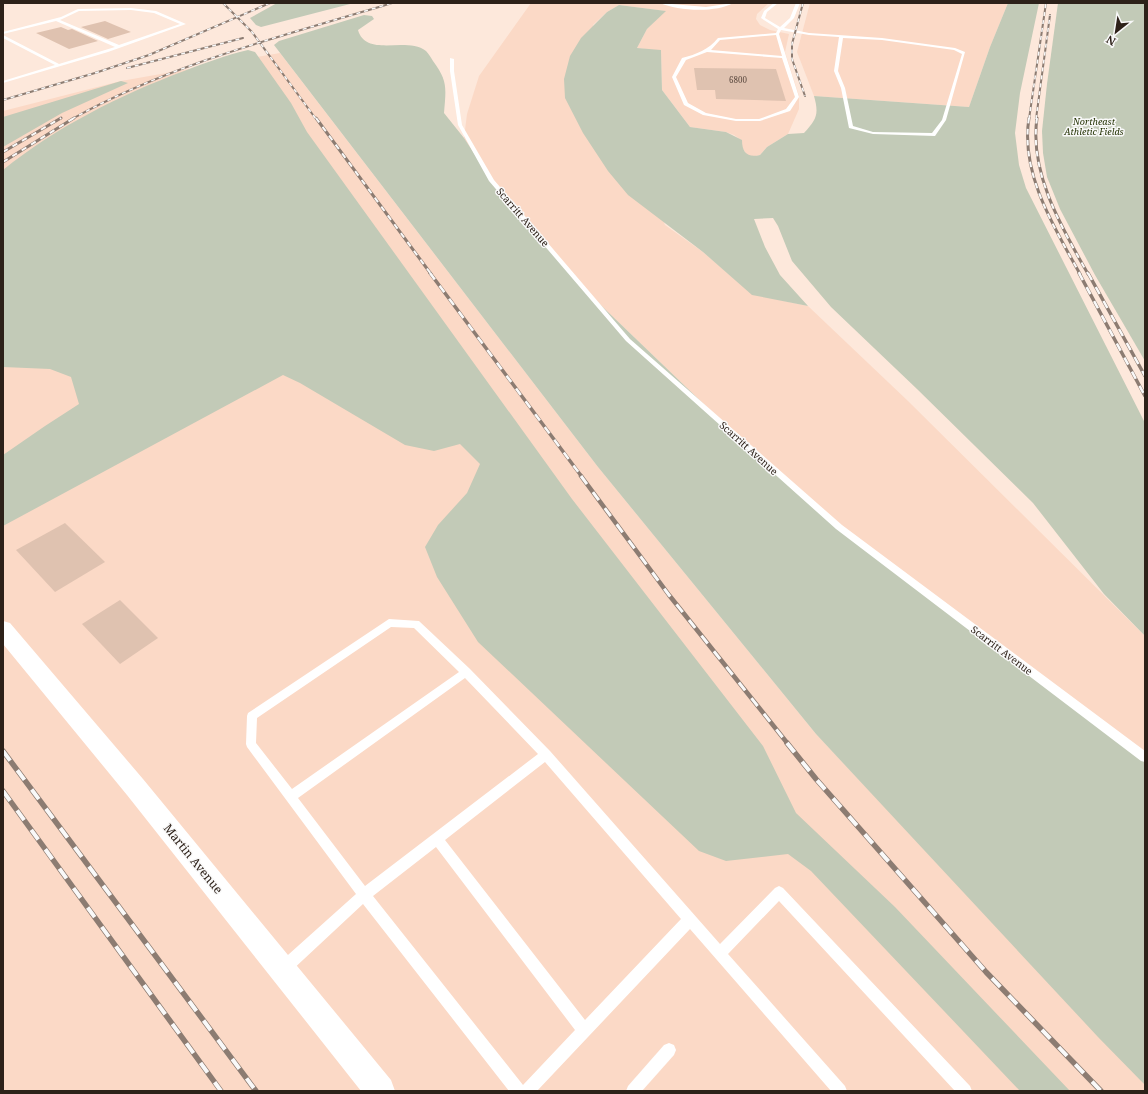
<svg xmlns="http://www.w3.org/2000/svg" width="1148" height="1094" font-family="'Noto Serif',serif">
<rect width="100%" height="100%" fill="#fde8db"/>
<g fill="#fbd9c6">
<path d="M531,3H769L757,14L756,19L760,25L770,30L789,34L785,52L799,96V109L788,134L767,147L760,155L752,157L747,155L742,148L741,140L734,135L726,132L690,127L662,90L661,51L637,48L647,29L665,11L619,5L607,12L593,25L665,225L703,252L752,294L808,306L908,401L1145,636V759L793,490L582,287L497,188L464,138L467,114L479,76Z"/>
<path d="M810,3H1008L990,47L969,107L814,96L797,52Z"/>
<path d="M280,53L598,467L816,734L1145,1083V1091H3V111L121,81Z"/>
</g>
<g fill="#c2cab7">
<path d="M277,3H354L261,27L256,25L250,18Z"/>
<path d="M1008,3H1039L1020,93L1015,133L1019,165L1026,188L1145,423V636L1104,594L1033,503L917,389L831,307L792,261L778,226L773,218L754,219L765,247L780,275L808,306L752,295L703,252L628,195L608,171L583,133L565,98L564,79L570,56L581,38L607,12L619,5L666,11L647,29L637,48L661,50L662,90L690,127L726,132L742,140C742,153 748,158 760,155L767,147L788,134L804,133C817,119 819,114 814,96L969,107L990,47Z"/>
<path d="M1058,3H1145V361L1095,275L1060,209L1047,177L1043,153L1042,131L1047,84Z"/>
<path d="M364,15L372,16L374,19L358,30C366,58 406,36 426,51C429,54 431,58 433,61C448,81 446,88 444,113L464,138L497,188L582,287L793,490L1145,759V1085L1098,1037L816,734L598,467L274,45L279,41Z"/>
<path d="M248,50L255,52L291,103L307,132L572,499L763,746L796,813L895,907L1070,1091H1020L811,871L788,854L726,861L699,851L478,642L437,577L425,547L438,525L467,493L480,464L460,444L434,451L405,445L300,383L283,375L3,526V455L45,426L79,404L71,377L50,369L3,367V170C56,127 120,95 184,71C205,63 226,55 248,50Z"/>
<path d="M121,81L128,83L62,113L3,147V117Z"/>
</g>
<g fill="#dfc2b0">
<path d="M105,21L131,32L108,39L81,27Z"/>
<path d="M61,27L68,30L72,29L98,41L69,49L36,33Z"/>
<path d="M694,68L776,69L786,101L716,99L715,90H697Z"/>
<path d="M65,523L105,562L55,592L16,550Z"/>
<path d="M120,600L158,638L120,664L82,624Z"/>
</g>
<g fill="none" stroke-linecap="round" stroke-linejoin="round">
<g fill="#fff" fill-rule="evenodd">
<path d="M660,3L706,7L733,3C716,13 678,11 660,3Z"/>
<path d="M774,3H778L767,12L765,18L780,27L790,18L796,3H800L794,18L784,28L809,33L882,38L955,48L965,52L946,120L935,136L873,134L849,128L841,88L834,71L839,37L809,35L781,30L779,34L799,97L790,111L760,121H736L703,115L684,105L672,77L682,58C697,54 708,50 718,38L776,33L778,29L761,18L764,11ZM776,35L782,56L711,50L720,40ZM843,38L882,40L954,50L962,54L942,120L932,133L873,132L853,126L845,88L838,71ZM707,52L782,58L795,97L786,109L759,119H736L706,113L688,103L676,77L686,60Z"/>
<path d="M131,8L156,11L186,24L108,52L3,83V81L55,65L3,38V35L59,64L115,47L56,21L3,34V32L61,17L78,9ZM131,10L154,13L180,24L119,45L60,20L79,11Z"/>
<path d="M450,58L454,59V71L462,125L494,180L630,339L842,525L1145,751V762L1141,761L836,529L626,341L489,181L458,125L450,71Z"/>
<path d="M389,619L419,621L470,669L550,751L720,944L775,888L779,886L783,888L970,1086L972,1091H955L779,901L728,954L845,1086L847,1091H831L690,929L537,1091H509L363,904L289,973L284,975L279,973L277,968L279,963L356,894L247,747L246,744L247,716L248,713ZM391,627L414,628L459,672L292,789L256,743L257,718ZM465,678L538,754L365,886L298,798ZM545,762L681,919L585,1020L445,840ZM436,847L575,1030L523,1085L373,896Z"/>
<path d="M669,1043L674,1045L676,1050L674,1055L642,1091H626L628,1086L664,1045Z"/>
</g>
<path fill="#fff" fill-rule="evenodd" d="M3,621L10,623L143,779L391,1080L395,1091H361L127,795L3,644Z"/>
<defs>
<g id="rail-far4">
<path d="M223,3L252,32L316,119"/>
<path d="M803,3L792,44V59L805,96"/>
<path d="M127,68L243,38"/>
<path d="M3,100L95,73L149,55L270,3"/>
<path d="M60,119L61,118"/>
<path d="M72,119C172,63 283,36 392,3"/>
<path d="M1029,119L1046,3"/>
<path d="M1036,119L1050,15"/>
</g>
<g id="rail-far3">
<path d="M316,118L431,274"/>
<path d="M1029,118C1020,173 1054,227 1080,274"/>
<path d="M1037,118C1029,173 1062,228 1088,274"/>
<path d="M3,152L61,118"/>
<path d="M3,162L74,118"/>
</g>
<g id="rail-far2">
<path d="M430,273L582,477"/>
<path d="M1079,273L1145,396"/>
<path d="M1088,273L1145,376"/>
</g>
<path id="rail-far1" d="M581,476L669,595L788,744"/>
<g id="rail">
<path d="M787,743L816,779L986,972L1101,1091"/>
<path d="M3,751L256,1091"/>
<path d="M3,791L221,1091"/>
</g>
</defs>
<use href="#rail-far4" stroke="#8c7c72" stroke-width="2"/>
<use href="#rail-far3" stroke="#8c7c72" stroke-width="3"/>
<use href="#rail-far2" stroke="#8c7c72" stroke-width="3.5"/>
<use href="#rail-far1" stroke="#8c7c72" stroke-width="4.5"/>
<use href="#rail" stroke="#8c7c72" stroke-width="5.5"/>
<use href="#rail-far4" stroke="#f9f9f9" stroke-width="1.5" stroke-dasharray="4" stroke-linecap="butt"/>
<use href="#rail-far3" stroke="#f9f9f9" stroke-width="2" stroke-dasharray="5.5" stroke-linecap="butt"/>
<use href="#rail-far2" stroke="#f9f9f9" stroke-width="2.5" stroke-dasharray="8" stroke-linecap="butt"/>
<use href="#rail-far1" stroke="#f9f9f9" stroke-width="3" stroke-dasharray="10" stroke-linecap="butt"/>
<use href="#rail" stroke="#f9f9f9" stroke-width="4" stroke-dasharray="12" stroke-linecap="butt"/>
</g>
<g text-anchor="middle" stroke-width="3" stroke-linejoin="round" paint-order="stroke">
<g font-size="8" fill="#5a493f">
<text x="738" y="83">6800</text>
</g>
<g font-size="9" font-style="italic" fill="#233203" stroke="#f9f9f9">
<text x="1094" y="125">Northeast<tspan x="1094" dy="10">Athletic Fields</tspan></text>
</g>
<g font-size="10" fill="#2d2119" stroke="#f9f9f9">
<text transform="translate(523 217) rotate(49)" y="4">Scarritt Avenue</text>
<text transform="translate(749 448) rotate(42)" y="4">Scarritt Avenue</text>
<text transform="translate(1002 650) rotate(37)" y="4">Scarritt Avenue</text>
</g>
<g font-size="12" fill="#2d2119" stroke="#f9f9f9">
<text transform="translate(193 859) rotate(51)" y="4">Martin Avenue</text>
</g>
</g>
<rect width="1148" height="1094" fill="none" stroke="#2d2119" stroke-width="8"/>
<g transform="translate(1116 32) rotate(210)" stroke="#f9f9f9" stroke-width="3" paint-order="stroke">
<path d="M0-3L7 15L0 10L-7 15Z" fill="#2d2119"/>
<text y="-6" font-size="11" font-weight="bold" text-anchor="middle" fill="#2d2119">N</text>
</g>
</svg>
